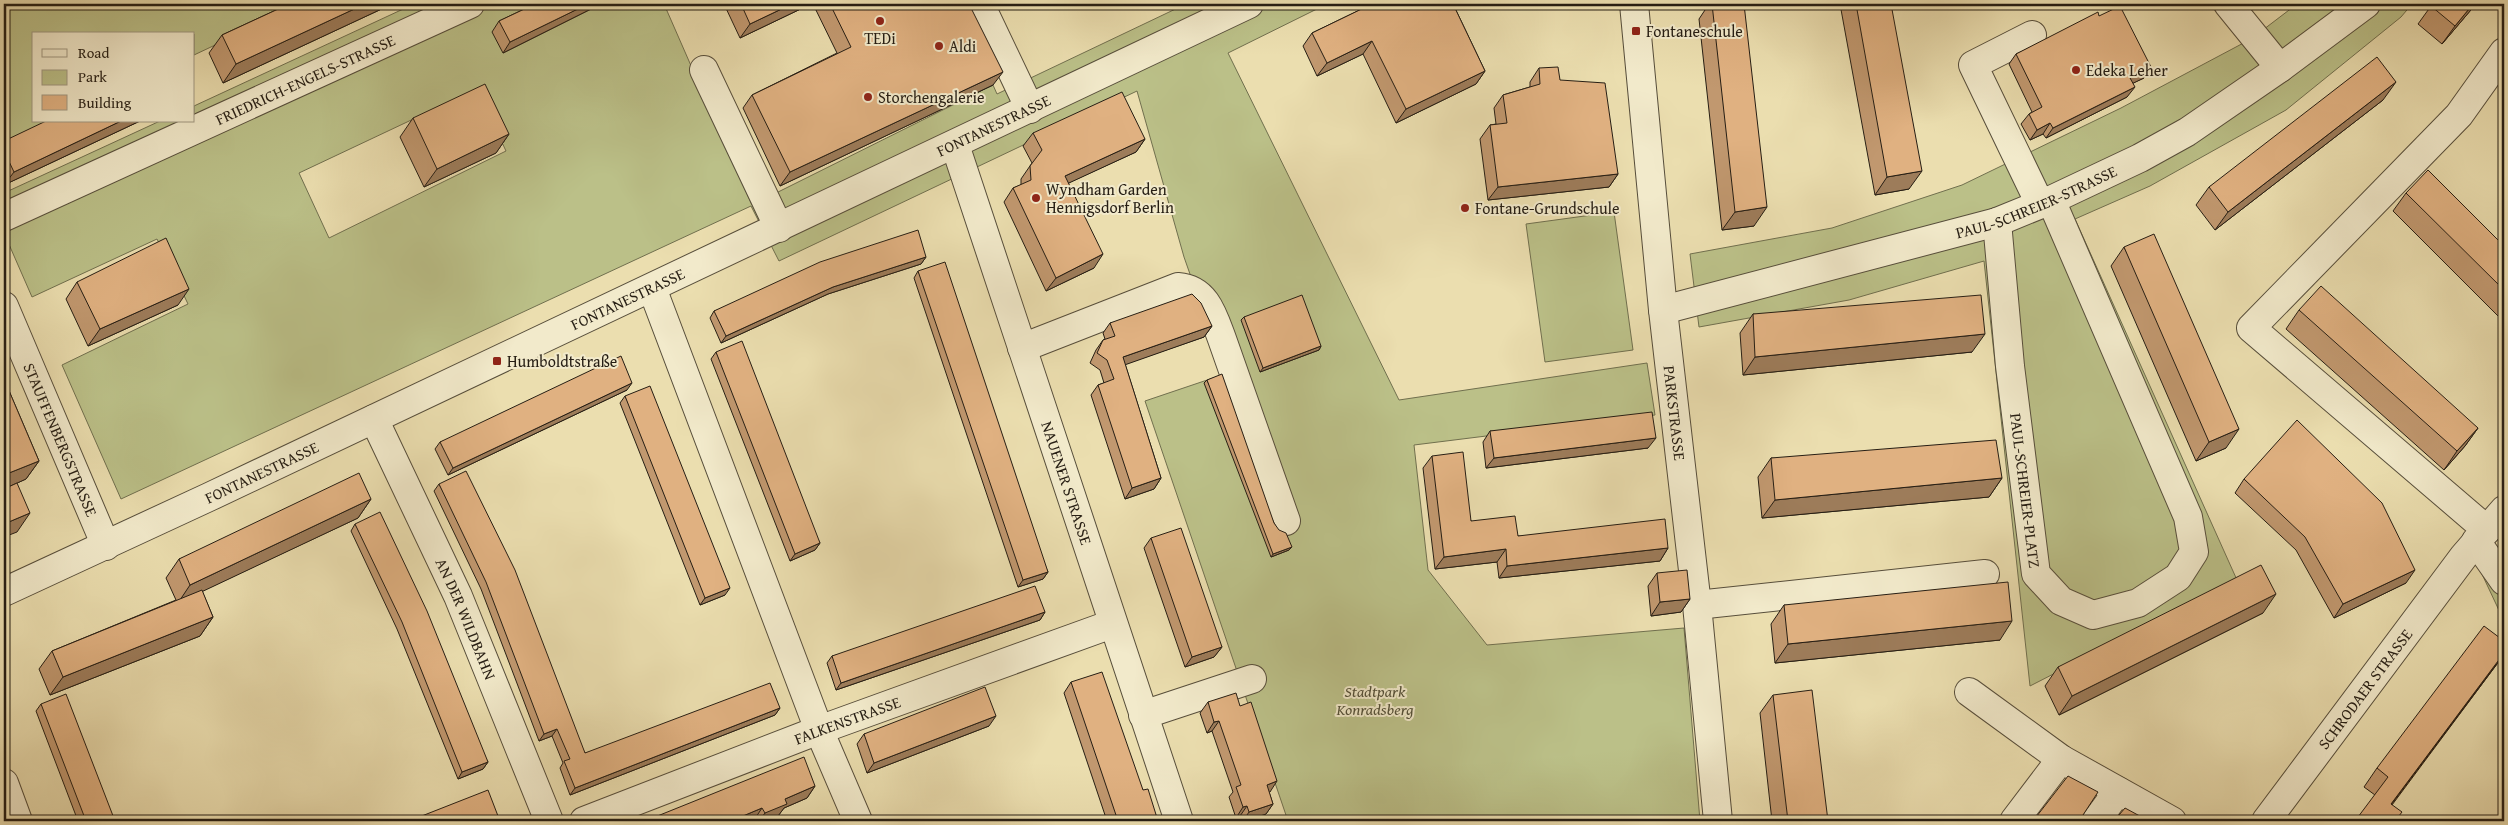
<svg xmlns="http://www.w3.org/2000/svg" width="2508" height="825" font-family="'Gentium Book Plus',serif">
<rect width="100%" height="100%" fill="#ebdeaf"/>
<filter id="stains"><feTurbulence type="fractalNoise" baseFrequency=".004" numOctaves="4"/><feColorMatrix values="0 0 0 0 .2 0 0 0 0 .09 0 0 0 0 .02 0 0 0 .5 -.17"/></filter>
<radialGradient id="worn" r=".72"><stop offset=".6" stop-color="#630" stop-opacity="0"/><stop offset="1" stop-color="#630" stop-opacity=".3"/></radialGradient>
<g fill="#bbc088" stroke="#706f4e" fill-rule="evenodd">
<path d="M4,4H302L194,55V34H34V121H55L4,145Z"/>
<path d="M414,4H664L752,205L993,85L997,94L1186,4H1327L1228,53L1399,400L1647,363L1655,415L1414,445L1428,570L1487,645L1684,628L1700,821H1288L1145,401L1225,374L1184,257L1137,91L779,261L751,206L121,499L62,365L188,304L157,239L32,297L4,233V193L160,121H194V106ZM477,89L506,151L329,238L299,173Z"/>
<path d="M2297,4H2412L2401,17L2286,110L2150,186L2075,219L2237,580L2030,686L1984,261L1849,300L1699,327L1690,254L1832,228L1962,185L2121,108L2251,39Z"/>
<path d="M1614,212L1633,350L1545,362L1526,224Z"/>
<path d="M2504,542V621L2481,572Z"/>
</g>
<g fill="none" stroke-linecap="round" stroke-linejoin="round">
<defs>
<g id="minor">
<path d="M980,4L1030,109"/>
<path id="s1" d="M1634,4L1663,310L1697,605L1718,821"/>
<path d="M2228,4L2280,68"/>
<path d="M2032,35L1973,65L2040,204"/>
<path d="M704,70L779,228"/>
<path id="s2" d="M955,145L1179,821"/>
<path id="s3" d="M4,217L470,4"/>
<path id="s4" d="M1997,222L2010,366L2036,574L2061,601L2093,615L2138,603L2178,577L2194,552L2188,517L2051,200"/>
<path d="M652,288L819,730L858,821"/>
<path id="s5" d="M4,306L106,546"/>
<path id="s6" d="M1663,310L1997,222L2051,200L2140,158L2187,132L2280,68L2366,4"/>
<path d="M1022,348L1178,287C1206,289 1213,315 1222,339L1286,521"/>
<path id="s7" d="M374,419L458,596L549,821"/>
<path d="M2487,530L2251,328L2459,115L2504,52"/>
<path d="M2476,541L2504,581"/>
<path id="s8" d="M4,592L209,497L1249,4"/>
<path d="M1697,605L1985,574"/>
<path d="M1969,692L2061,759L2172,821"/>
<path d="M1143,715L1252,679"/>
<path d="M4,783L18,821"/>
<path id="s9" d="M584,821L819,730L1112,624"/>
<path d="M2014,821L2061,759"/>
<path d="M2096,821L2118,791"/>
<path id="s10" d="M2266,821L2464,556L2504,510"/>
</g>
</defs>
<use href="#minor" stroke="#574e3b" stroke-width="30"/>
<use href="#minor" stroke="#f2eacb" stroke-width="28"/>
</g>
<g fill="#c1986f" stroke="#261e14">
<path d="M289,4H389L388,6L223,83L209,53L222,35Z"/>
<path d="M535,4H601L503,53L492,32L499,21Z"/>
<path d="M724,4H811L740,38Z"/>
<path d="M813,4H969L993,85L780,186L743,108L752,95L837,53Z"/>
<path d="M1372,4H1458L1454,6L1485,71L1476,84L1396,123L1363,54L1317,76L1303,46L1312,33Z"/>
<path d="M1709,4H1744L1754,226L1722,230L1699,19Z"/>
<path d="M1840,4H1891L1909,189L1875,195Z"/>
<path d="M2476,4L2442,44L2418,24L2431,6Z"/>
<path d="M2099,16L2144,78L2133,83L2127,97L2046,138L2043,134L2030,140L2021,124L2029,114L2032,112L2009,64L2016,54Z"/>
<path d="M1539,68L1560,80L1618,174L1609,187L1488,200L1480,139L1490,125L1496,124L1494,108L1503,95L1530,87V82Z"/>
<path d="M2504,90V99L2501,95Z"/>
<path d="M2383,100L2215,230L2196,205L2209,187Z"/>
<path d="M413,118L509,134L496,153L424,187L400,137Z"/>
<path d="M140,121L4,185V141Z"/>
<path d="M1033,133L1145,139L1136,152L1068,183L1094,268L1046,291L1004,202L1013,188L1021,185V179L1032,163L1023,146Z"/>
<path d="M2406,193L2504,246V322L2393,211Z"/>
<path d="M2124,247L2226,448L2196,461L2111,266Z"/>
<path d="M926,257L921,264L828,294L721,343L710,318L714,311Z"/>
<path d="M918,271L1048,572L1043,579L1018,587L914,278Z"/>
<path d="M77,282L178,305L88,346L66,299Z"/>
<path d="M2299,310L2478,428L2465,446L2444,470L2286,329Z"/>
<path d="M1753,314L1972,352L1743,375L1740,333Z"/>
<path d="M1244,317L1321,346L1319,350L1260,372L1241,320Z"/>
<path d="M1110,323L1212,326L1204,337L1125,364L1161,478L1154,489L1125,499L1091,395L1098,385L1104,383L1100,370L1090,363L1096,350L1103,340L1105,339L1103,333Z"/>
<path d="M716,352L820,543L815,550L790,561L711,359Z"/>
<path d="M4,379L39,461L26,479L4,489Z"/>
<path d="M1207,380L1274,523L1289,550L1271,557L1204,383Z"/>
<path d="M627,390L448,475L435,449L440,442Z"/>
<path d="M625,396L725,595L700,605L620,403Z"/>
<path d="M1490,431L1648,448L1486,468L1483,442Z"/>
<path d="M1432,456L1471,521L1518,536L1668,548L1660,561L1499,578L1497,562L1435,569L1423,468Z"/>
<path d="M1771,458L2002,478L1989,497L1762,518L1758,477Z"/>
<path d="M2244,479L2406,583L2334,618L2296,550L2235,493Z"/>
<path d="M439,484L585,753L780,708L775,715L570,795L560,768L563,763L552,736L539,741L481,589L434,491Z"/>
<path d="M371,499L358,518L202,591L213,617L200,636L50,695L39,669L52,651L176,600L166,578L179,559Z"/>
<path d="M355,524L488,762L483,769L458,779L397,629L351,531Z"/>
<path d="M1151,538L1222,647L1214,657L1185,667L1144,548Z"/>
<path d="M1657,573L1690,599L1681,612L1651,616L1648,586Z"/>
<path d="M1784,605L2000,640L1775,663L1771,624Z"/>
<path d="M1045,612L1040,620L836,690L827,663L832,656Z"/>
<path d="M2263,613L2059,715L2045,686L2058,667Z"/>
<path d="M2497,664L2392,805L2375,795L2364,787L2377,768Z"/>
<path d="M1071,682L1143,790L1158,821H1107L1064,693Z"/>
<path d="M1773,695L1828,821H1772L1760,713Z"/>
<path d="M1208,702L1240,706L1270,792H1269L1273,804L1266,814L1246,821H1242L1240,816L1236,818L1229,797L1233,792L1212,731L1207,733L1200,713Z"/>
<path d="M41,704L115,821H78L36,711Z"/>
<path d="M989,726L867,773L857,744L864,734Z"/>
<path d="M815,786L807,798L784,808L778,816L765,821H754V820L752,821H645Z"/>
</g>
<g fill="#9d7c5a" stroke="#261e14">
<path d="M365,4H389L388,6L223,83L236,64Z"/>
<path d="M588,4H601L503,53L510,42Z"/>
<path d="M792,4H811L740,38L750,24Z"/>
<path d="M2473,4H2476L2442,44L2455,26Z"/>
<path d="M1372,41L1363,54L1317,76L1327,63Z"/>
<path d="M2151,67L2144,78L2123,88L2130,78Z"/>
<path d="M1485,71L1476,84L1396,123L1406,109Z"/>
<path d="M1003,72L993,85L780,186L790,172Z"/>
<path d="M2396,82L2383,100L2215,230L2228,212Z"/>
<path d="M2135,87L2127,97L2046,138L2053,128Z"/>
<path d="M121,121H140L4,185L14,172Z"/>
<path d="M2050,123L2043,134L2030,140L2037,130Z"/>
<path d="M509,134L496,153L424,187L437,169Z"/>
<path d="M1145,139L1136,152L1056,189L1065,176Z"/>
<path d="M1922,171L1909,189L1875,195L1887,177Z"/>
<path d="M1618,174L1609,187L1488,200L1498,187Z"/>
<path d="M1767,207L1754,226L1722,230L1735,212Z"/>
<path d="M1103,254L1094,268L1046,291L1056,278Z"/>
<path d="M926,257L921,264L828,294L721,343L726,336L833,287Z"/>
<path d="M189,289L178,305L88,346L100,329Z"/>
<path d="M1212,326L1204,337L1116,368L1123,357Z"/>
<path d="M1985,334L1972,352L1743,375L1755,357Z"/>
<path d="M1321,346L1319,350L1260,372L1263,368Z"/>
<path d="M632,383L627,390L448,475L453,468Z"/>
<path d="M2478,428L2465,446L2444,470L2457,451Z"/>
<path d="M2239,429L2226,448L2196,461L2209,442Z"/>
<path d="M1656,438L1648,448L1486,468L1494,458Z"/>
<path d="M39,461L26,479L4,489V481L9,473Z"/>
<path d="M1161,478L1154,489L1125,499L1132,488Z"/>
<path d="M2002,478L1989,497L1762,518L1775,500Z"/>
<path d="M371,499L358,518L178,603L190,585Z"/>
<path d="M30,513L17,532L4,537V524Z"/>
<path d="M820,543L815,550L790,561L795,554Z"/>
<path d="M1292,547L1289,550L1271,557L1273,554Z"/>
<path d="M1668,548L1660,561L1499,578L1507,566Z"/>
<path d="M1506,549L1497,562L1435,569L1444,557Z"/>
<path d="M2415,570L2406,583L2334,618L2343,604Z"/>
<path d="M1048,572L1043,579L1018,587L1023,580Z"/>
<path d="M730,588L725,595L700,605L705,598Z"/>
<path d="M2276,594L2263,613L2059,715L2072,696Z"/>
<path d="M1690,599L1681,612L1651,616L1660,602Z"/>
<path d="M1045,612L1040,620L836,690L841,683Z"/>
<path d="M213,617L200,636L50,695L63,677Z"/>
<path d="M2012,621L2000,640L1775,663L1788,644Z"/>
<path d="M1222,647L1214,657L1185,667L1192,657Z"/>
<path d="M2504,654L2497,664L2379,821L2391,804Z"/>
<path d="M780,708L775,715L570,795L575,788Z"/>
<path d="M996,716L989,726L867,773L874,763Z"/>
<path d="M1219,721L1212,731L1207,733L1214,722Z"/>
<path d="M557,729L552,736L539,741L544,734Z"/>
<path d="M488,762L483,769L458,779L462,772Z"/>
<path d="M1277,781L1270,792L1260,795L1267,785Z"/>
<path d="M815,786L807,798L784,808L778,816L765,821H759L765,813L785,799Z"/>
<path d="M1273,804L1266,814L1246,821H1243L1249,812Z"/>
<path d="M1247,806L1240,816L1236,818L1243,807Z"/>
<path d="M762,808L754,820L752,821H731Z"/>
<path d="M498,816L494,821H483Z"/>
</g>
<g fill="#e0b181" stroke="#261e14">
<path d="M289,4H365L236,64L222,35Z"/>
<path d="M535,4H588L510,42L499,21Z"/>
<path d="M741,4H792L750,24Z"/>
<path d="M830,4H969L1003,72L790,172L752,95L851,47Z"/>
<path d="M1372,4H1453L1485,71L1406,109L1372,41L1327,63L1312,33Z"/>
<path d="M1712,4H1744L1767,207L1735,212Z"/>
<path d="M1856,4H1891L1922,171L1887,177Z"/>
<path d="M2432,4H2473L2455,26L2431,6Z"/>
<path d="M2120,6L2151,67L2130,78L2135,87L2053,128L2050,123L2037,130L2029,114L2042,107L2016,54L2098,12L2099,16Z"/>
<path d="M2377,57L2396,82L2228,212L2209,187Z"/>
<path d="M1558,67L1560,80L1605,83L1618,174L1498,187L1490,125L1507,123L1503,95L1540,84L1539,68Z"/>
<path d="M485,84L509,134L437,169L413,118Z"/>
<path d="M1122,92L1145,139L1065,176L1103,254L1056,278L1013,188L1031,180L1030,166L1042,150L1033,133Z"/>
<path d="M46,121H121L14,172L4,151V141Z"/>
<path d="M2428,170L2504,246V290L2406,193Z"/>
<path d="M918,230L926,257L833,287L726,336L714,311L820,262Z"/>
<path d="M2154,234L2239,429L2209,442L2124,247Z"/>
<path d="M166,238L189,289L100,329L77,282Z"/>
<path d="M945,262L1048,572L1023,580L918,271Z"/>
<path d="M2321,286L2478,428L2457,451L2299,310Z"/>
<path d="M1192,294L1201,303L1212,326L1123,357L1161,478L1132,488L1098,385L1114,379L1107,360L1097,353L1103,340L1115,336L1110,323Z"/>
<path d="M1302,295L1321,346L1263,368L1244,317Z"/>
<path d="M1981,295L1985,334L1755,357L1753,314Z"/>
<path d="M742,341L820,543L795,554L716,352Z"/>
<path d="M621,356L632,383L453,468L440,442Z"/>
<path d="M1222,374L1274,523L1279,530L1286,533L1292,547L1273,554L1207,380Z"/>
<path d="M4,379L39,461L9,473L4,461Z"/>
<path d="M650,386L730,588L705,598L625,396Z"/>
<path d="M1652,412L1656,438L1494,458L1490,431Z"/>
<path d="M2297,420L2382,503L2415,570L2343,604L2305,537L2244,479Z"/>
<path d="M1996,440L2002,478L1775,500L1771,458Z"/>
<path d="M1463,452L1471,521L1515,516L1518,536L1665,519L1668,548L1507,566L1506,549L1444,557L1432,456Z"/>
<path d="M466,471L515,570L585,753L770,683L780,708L575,788L564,761L570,759L557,729L544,734L486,582L439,484Z"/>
<path d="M359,473L371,499L190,585L179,559Z"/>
<path d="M17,483L30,513L4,524V489Z"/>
<path d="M380,512L427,611L488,762L462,772L402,622L355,524Z"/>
<path d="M1181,528L1222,647L1192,657L1151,538Z"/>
<path d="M2261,565L2276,594L2072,696L2058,667Z"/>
<path d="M1687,570L1690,599L1660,602L1657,573Z"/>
<path d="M2008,582L2012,621L1788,644L1784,605Z"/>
<path d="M1035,586L1045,612L841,683L832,656Z"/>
<path d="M202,590L213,617L63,677L52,651Z"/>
<path d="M2484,626L2504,641V653L2391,804L2402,812L2395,821H2355L2388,777L2377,768Z"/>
<path d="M1102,672L1143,790L1148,789L1158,821H1118L1071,682Z"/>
<path d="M985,687L996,716L874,763L864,734Z"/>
<path d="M1812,690L1828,821H1788L1773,695Z"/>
<path d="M1236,693L1240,706L1251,702L1277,781L1267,785L1273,804L1249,812L1247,806L1243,807L1236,787L1241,785L1219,721L1214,722L1208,702Z"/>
<path d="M66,694L115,821H86L41,704Z"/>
<path d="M804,757L815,786L785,799L787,804L765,813L762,808L731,821H645Z"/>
<path d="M2068,776L2098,792L2083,815L2084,821H2033Z"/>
<path d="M488,790L498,816L483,821H409Z"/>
<path d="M2125,808L2149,821H2114Z"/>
</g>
<g fill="#8f2418" stroke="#f2eacb" stroke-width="2">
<circle cx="880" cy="21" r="5"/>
<rect x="1631" y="26" width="10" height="10" rx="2.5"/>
<circle cx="939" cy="46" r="5"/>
<circle cx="2076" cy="70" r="5"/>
<circle cx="868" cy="97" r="5"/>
<circle cx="1036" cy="198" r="5"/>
<circle cx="1465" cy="208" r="5"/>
<rect x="492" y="356" width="10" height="10" rx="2.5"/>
</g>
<g text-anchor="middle" stroke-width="4" stroke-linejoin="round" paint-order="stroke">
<g font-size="16" fill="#261e14" stroke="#f2eacb" text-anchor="start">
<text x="1646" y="37">Fontaneschule</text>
<text x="880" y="44" text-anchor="middle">TEDi</text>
<text x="949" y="52">Aldi</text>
<text x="2086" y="76">Edeka Leher</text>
<text x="878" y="103">Storchengalerie</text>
<text x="1046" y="195">Wyndham Garden<tspan x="1046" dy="18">Hennigsdorf Berlin</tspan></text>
<text x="1475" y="214">Fontane-Grundschule</text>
<text x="507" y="367">Humboldtstraße</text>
</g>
<g font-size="16" fill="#261e14" stroke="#f2eacb">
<text dy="6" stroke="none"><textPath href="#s3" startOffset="331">FRIEDRICH-ENGELS-STRASSE</textPath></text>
<text dy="6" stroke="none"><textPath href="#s8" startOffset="1094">FONTANESTRASSE</textPath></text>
<text dy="6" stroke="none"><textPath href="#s6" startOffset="389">PAUL-SCHREIER-STRASSE</textPath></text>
<text dy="6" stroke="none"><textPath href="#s8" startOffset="689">FONTANESTRASSE</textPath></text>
<text dy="6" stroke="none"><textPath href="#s1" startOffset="411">PARKSTRASSE</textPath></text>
<text dy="6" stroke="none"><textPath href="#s5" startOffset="145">STAUFFENBERGSTRASSE</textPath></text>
<text dy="6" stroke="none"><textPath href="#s8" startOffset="284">FONTANESTRASSE</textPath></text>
<text dy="6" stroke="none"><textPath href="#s2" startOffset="356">NAUENER STRASSE</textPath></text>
<text dy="6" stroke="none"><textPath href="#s4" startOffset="270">PAUL-SCHREIER-PLATZ</textPath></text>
<text dy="6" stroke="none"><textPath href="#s7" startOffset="220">AN DER WILDBAHN</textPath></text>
<text dy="6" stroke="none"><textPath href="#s10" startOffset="165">SCHRODAER STRASSE</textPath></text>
<text dy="6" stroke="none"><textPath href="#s9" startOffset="282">FALKENSTRASSE</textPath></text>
</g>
<g font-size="16" font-style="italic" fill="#534f37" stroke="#f2eacb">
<text x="1375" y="697">Stadtpark<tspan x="1375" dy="18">Konradsberg</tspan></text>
</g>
</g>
<rect width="2508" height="825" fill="none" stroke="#ebdeaf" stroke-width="20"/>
<rect x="5" y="5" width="2498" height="815" fill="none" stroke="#261e14" stroke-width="2.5"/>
<rect x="10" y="10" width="2488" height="805" fill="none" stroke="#261e14"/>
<rect x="32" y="32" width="162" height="90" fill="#f2eacb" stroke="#a09882"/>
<rect x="42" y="49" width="25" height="8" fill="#f2eacb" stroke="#a09882"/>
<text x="78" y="58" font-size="15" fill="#261e14">Road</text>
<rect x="42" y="70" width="25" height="15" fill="#bbc088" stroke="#a09882"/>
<text x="78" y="82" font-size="15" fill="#261e14">Park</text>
<rect x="42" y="95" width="25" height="15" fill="#e0b181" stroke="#a09882"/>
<text x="78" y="108" font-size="15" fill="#261e14">Building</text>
<rect width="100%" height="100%" filter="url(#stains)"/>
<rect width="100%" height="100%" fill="url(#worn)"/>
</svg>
